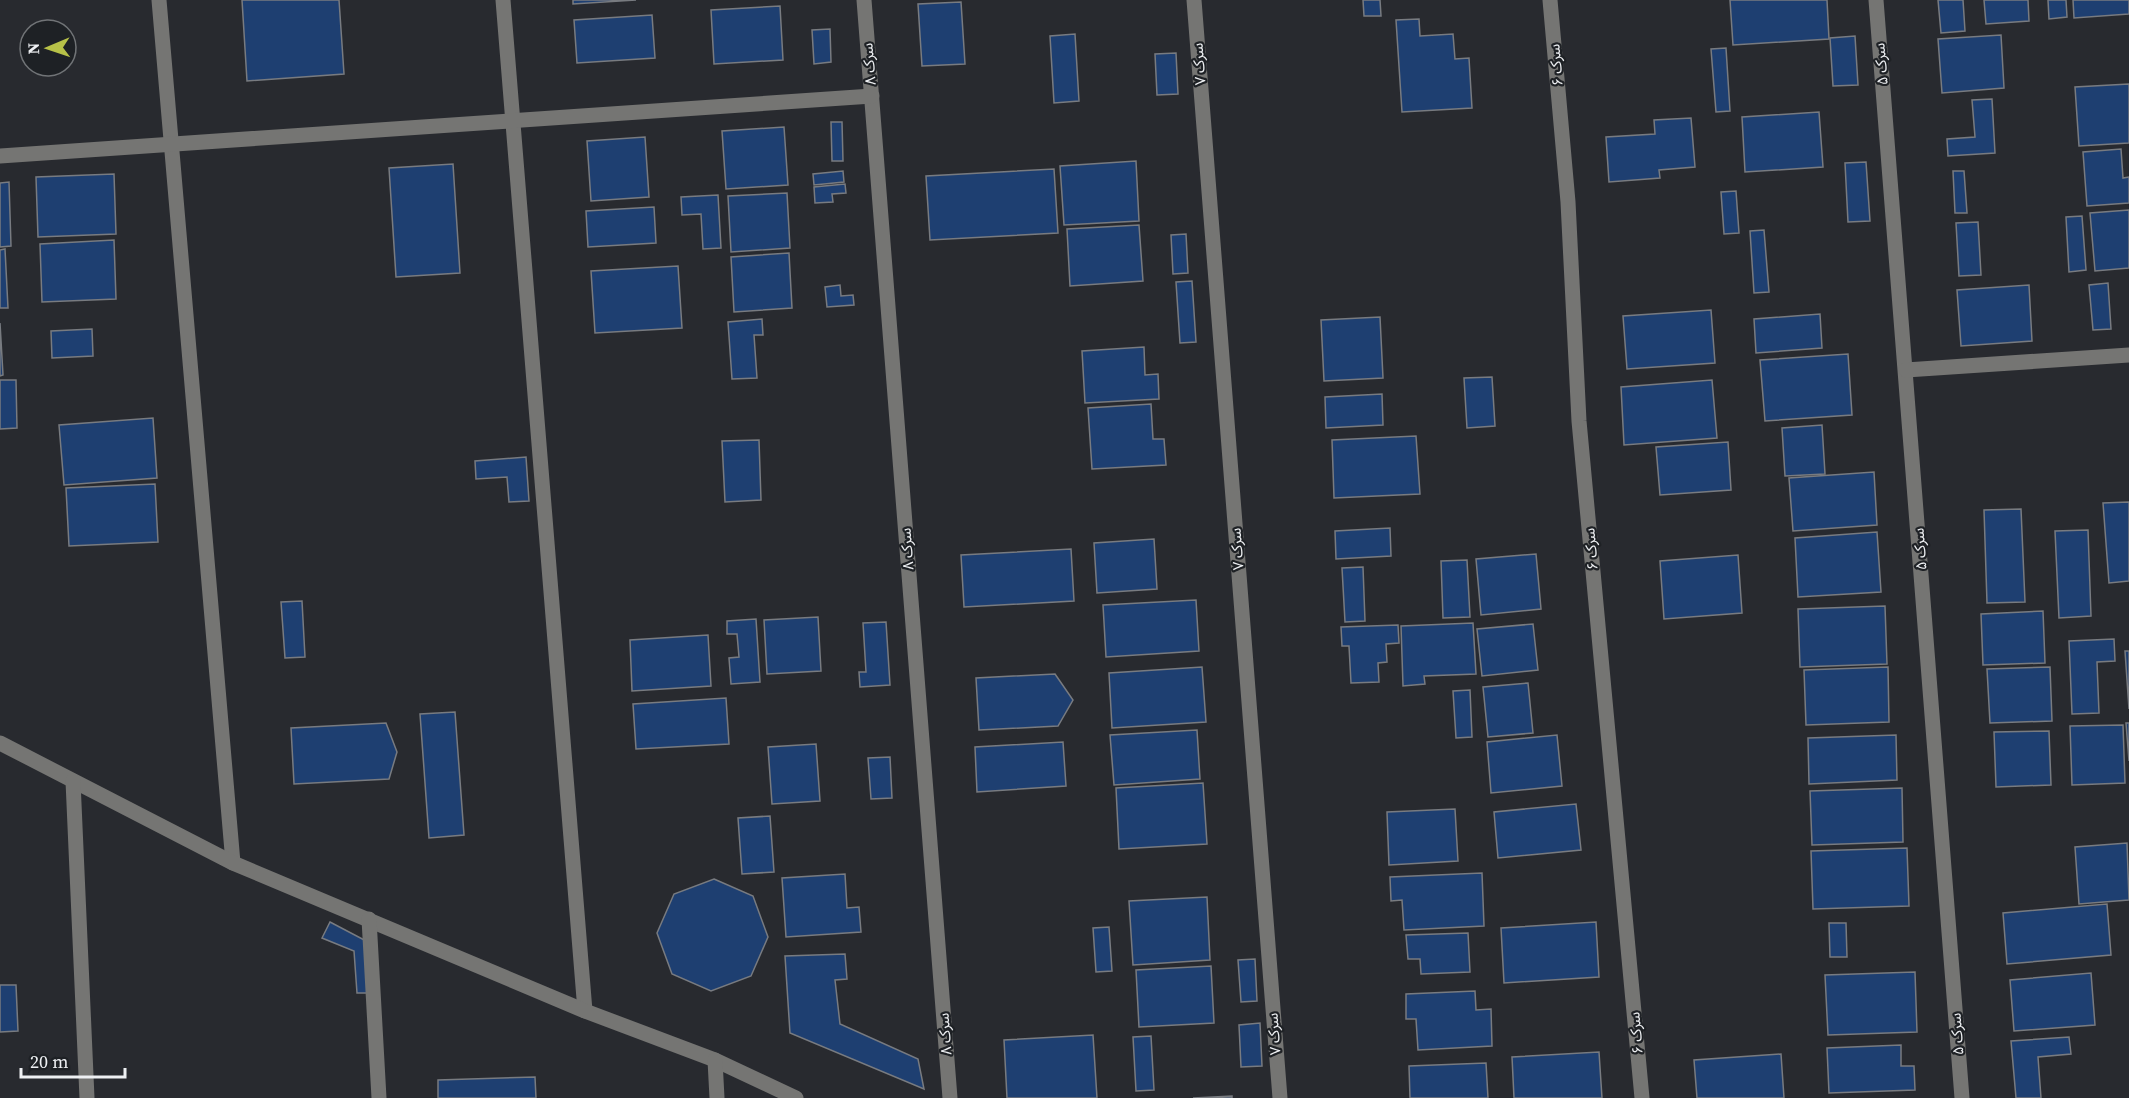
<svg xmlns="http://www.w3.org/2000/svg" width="2129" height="1098" font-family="'Source Serif 4','Noto Sans Arabic',serif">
<rect width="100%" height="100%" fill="#282a2f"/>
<g fill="#1e3f71" stroke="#787b80" stroke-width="1.5">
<path d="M242,0H339L344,74L247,81Z"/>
<path d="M573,0H636L573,4Z"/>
<path d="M1363,0H1380L1381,16H1364Z"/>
<path d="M1730,0H1827L1829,39L1733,45Z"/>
<path d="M1938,0H1963L1965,31L1941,33Z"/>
<path d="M1984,0H2028L2029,21L1986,24Z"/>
<path d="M2048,0H2066L2067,17L2049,19Z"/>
<path d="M2073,0H2129V14L2074,18Z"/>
<path d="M961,2L965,64L922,66L918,4Z"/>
<path d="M780,6L783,60L714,64L711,10Z"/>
<path d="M652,15L655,58L577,63L574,20Z"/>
<path d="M1419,19L1420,36L1453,34L1455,59L1469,58L1472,108L1402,112L1396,20Z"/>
<path d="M830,29L831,62L814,64L812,30Z"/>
<path d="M1075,34L1079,101L1054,103L1050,36Z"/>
<path d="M2001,35L2004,88L1942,93L1938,39Z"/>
<path d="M1855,36L1858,85L1833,86L1830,38Z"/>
<path d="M1726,48L1730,111L1716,112L1711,49Z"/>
<path d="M1176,53L1178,94L1157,95L1155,54Z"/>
<path d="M2129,84V143L2079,146L2075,87Z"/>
<path d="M1992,99L1995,153L1948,156L1947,139L1975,137L1972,100Z"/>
<path d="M1819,112L1823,167L1745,172L1742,117Z"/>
<path d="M1691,118L1695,167L1659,170L1660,178L1609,182L1606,137L1655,134L1654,120Z"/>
<path d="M831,122H842L843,161H832Z"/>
<path d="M784,127L788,185L726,189L722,131Z"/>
<path d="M645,137L649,197L591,201L587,141Z"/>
<path d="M2121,149L2123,178L2129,177V203L2087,206L2083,152Z"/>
<path d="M1136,161L1139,221L1064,225L1060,166Z"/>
<path d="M1866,162L1870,221L1848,222L1845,163Z"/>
<path d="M453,164L460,273L396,277L389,168Z"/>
<path d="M1054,169L1058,233L930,240L926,176Z"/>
<path d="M843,171L844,182L814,185L813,174Z"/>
<path d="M1953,171H1964L1967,213H1955Z"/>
<path d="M114,174L116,234L38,237L36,177Z"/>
<path d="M9,182L11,246L0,247V183Z"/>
<path d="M845,184L846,193L832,194L833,202L815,203L814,187Z"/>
<path d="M1736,191L1739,233L1724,234L1721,192Z"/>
<path d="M787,193L790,248L731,252L728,196Z"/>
<path d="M718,195L721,248L703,249L701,214L682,215L681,197Z"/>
<path d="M654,207L656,243L588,247L586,211Z"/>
<path d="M2129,210V268L2095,271L2090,213Z"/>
<path d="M2082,216L2086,270L2069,272L2066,217Z"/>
<path d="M1978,222L1981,275L1959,276L1956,223Z"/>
<path d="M1139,225L1143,281L1070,286L1067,229Z"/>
<path d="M1764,230L1769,292L1754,293L1750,231Z"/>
<path d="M1186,234L1188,273L1173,274L1171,235Z"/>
<path d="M114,240L116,299L42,302L40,244Z"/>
<path d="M5,249L8,308H0V250Z"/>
<path d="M789,253L792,308L734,312L731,257Z"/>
<path d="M678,266L682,328L595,333L591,271Z"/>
<path d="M1192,281L1196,342L1180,343L1176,282Z"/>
<path d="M2108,283L2111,329L2093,330L2089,285Z"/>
<path d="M840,285L841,296L853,295L854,305L827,307L825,287Z"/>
<path d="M2029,285L2032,341L1961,346L1957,290Z"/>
<path d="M1711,310L1715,363L1627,369L1623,316Z"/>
<path d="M1820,314L1822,348L1756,353L1754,319Z"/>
<path d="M1380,317L1383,378L1324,381L1321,320Z"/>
<path d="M762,319L763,335H754L757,378L732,379L728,322Z"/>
<path d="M0,323L3,375L0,376Z"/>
<path d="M92,329L93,356L52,358L51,331Z"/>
<path d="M1144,347L1145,375L1158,374L1159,399L1085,403L1082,351Z"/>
<path d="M1848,354L1852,415L1765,421L1760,360Z"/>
<path d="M1492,377L1495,426L1467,428L1464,378Z"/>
<path d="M0,380H16L17,428L0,429Z"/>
<path d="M1712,380L1717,438L1624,445L1621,387Z"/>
<path d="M1382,394L1383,425L1326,428L1325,397Z"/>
<path d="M1151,404L1153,439H1164L1166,465L1092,469L1088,408Z"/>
<path d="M153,418L157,478L64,485L59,425Z"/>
<path d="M1822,425L1825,474L1785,476L1782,428Z"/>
<path d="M1416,436L1420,494L1334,498L1332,440Z"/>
<path d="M759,440L761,500L725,502L722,441Z"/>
<path d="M1728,442L1731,490L1660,495L1656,447Z"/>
<path d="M526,457L529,501L509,502L507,477L476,479L475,461Z"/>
<path d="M1874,472L1877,525L1793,531L1789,478Z"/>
<path d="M155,484L158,542L69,546L66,488Z"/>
<path d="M2129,502V581L2109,583L2103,503Z"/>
<path d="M2021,509L2025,602L1987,603L1984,510Z"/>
<path d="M1390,528L1391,556L1336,559L1335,531Z"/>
<path d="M2088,530L2091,616L2059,618L2055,531Z"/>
<path d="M1877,532L1881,592L1798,597L1795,538Z"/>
<path d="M1154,539L1157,589L1097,593L1094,543Z"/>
<path d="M1071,549L1074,601L964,607L961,555Z"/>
<path d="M1536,554L1541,609L1481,615L1476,559Z"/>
<path d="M1738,555L1742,613L1664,619L1660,561Z"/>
<path d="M1467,560L1470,617L1443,618L1441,561Z"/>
<path d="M1363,567L1365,621L1345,622L1342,568Z"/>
<path d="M1196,600L1199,651L1106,657L1103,605Z"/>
<path d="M302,601L305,657L285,658L281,602Z"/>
<path d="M1885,606L1887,664L1800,667L1798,609Z"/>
<path d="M2043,611L2045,663L1983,665L1981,614Z"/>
<path d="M818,617L821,671L767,674L764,620Z"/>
<path d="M756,619L760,682L731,684L729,658L739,657L737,634H727V621Z"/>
<path d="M886,622L890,685L860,687L859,672H866L863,623Z"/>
<path d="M1473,623L1476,674L1424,676L1425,684L1403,686L1401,626Z"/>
<path d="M1533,624L1538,670L1482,676L1477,629Z"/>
<path d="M1398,625L1399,643L1386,644L1387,662L1378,663L1379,682L1351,683L1349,646H1342L1341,627Z"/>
<path d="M708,635L711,686L632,691L630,640Z"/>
<path d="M2114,639L2115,661L2097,662L2099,713L2072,714L2069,641Z"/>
<path d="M2125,651H2129V709Z"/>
<path d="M1202,667L1206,722L1112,728L1109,673Z"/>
<path d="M1888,667L1889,722L1806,725L1804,670Z"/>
<path d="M2050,667L2052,721L1990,723L1987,669Z"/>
<path d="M1055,674L1073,700L1058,726L979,730L976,678Z"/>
<path d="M1528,683L1533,733L1488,737L1483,687Z"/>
<path d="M1470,690L1472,737L1456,738L1453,691Z"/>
<path d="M726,698L729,744L636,749L633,704Z"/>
<path d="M455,712L464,835L429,838L420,714Z"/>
<path d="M386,723L397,752L389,779L294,784L291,728Z"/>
<path d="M2126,723H2129V761Z"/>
<path d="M2123,725L2125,783L2072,785L2070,726Z"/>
<path d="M1197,730L1200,779L1114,785L1110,735Z"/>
<path d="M2049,731L2051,785L1996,787L1994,732Z"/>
<path d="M1557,735L1562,786L1491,793L1487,742Z"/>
<path d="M1896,735L1897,780L1809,784L1808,738Z"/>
<path d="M1063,742L1066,786L977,792L975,747Z"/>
<path d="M816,744L820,801L772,804L768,747Z"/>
<path d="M890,757L892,798L871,799L868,758Z"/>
<path d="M1203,783L1207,844L1119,849L1116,788Z"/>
<path d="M1902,788L1903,842L1812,845L1810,791Z"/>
<path d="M1576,804L1581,850L1498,858L1494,812Z"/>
<path d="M1455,809L1458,861L1389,865L1387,812Z"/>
<path d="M770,816L774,872L742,874L738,818Z"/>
<path d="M2127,843L2129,900L2079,904L2075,847Z"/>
<path d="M1907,848L1909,906L1813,909L1811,851Z"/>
<path d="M1482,873L1484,926L1404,930L1402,900L1391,901L1390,877Z"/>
<path d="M845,874L847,908L859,907L861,932L786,937L782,878Z"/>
<path d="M714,879L753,896L768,937L751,976L711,991L672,974L657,933L674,894Z"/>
<path d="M1207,897L1210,960L1133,965L1129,901Z"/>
<path d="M2107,904L2111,955L2007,964L2003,913Z"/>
<path d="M330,922L370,943L373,993H357L354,951L322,938Z"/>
<path d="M1596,922L1599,977L1504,983L1501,928Z"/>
<path d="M1829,923H1846L1847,957H1830Z"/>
<path d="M1109,927L1112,971L1096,972L1093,928Z"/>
<path d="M1468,933L1470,972L1421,974L1420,959H1408L1406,935Z"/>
<path d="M845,954L847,979L835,980L840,1024L918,1059L924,1089L790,1033L785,956Z"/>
<path d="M1255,959L1257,1001L1241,1002L1238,960Z"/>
<path d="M1211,966L1214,1023L1139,1027L1136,970Z"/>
<path d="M1915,972L1917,1032L1828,1035L1825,975Z"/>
<path d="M2091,973L2095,1025L2014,1031L2010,980Z"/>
<path d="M0,985H16L18,1031L0,1032Z"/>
<path d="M1475,991L1476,1010L1491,1009L1492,1046L1418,1050L1416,1019H1406V994Z"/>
<path d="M1260,1023L1262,1066L1241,1067L1239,1025Z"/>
<path d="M1093,1035L1097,1098H1007L1004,1040Z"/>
<path d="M1151,1036L1154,1090L1136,1091L1133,1037Z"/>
<path d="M2069,1037L2071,1054L2038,1057L2041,1098H2016L2011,1041Z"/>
<path d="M1901,1045V1066H1914L1915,1090L1829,1093L1827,1048Z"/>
<path d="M1599,1052L1602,1098H1514L1512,1057Z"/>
<path d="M1781,1054L1784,1098H1697L1694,1060Z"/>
<path d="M1486,1063L1488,1098H1410L1409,1066Z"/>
<path d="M535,1077L536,1098H438V1080Z"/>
<path d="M1232,1096V1098H1193Z"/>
</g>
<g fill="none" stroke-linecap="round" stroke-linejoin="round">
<g stroke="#757573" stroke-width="15">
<path d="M159,0L233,863"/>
<path d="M503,0L585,1011"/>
<path d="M864,0L950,1098"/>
<path d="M1194,0L1280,1098"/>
<path d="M1550,0L1568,202L1579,421L1642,1098"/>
<path d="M1876,0L1962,1098"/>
<path d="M0,156L872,96"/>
<path d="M1906,370L2129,355"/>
<path d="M0,743L233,863L585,1011L715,1060L796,1098"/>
<path d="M73,781L87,1098"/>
<path d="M369,919L379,1098"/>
<path d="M715,1060L717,1098"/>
</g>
</g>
<g text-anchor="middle" stroke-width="4.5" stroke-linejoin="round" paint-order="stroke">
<g font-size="15" fill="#eef0f3" stroke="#1e2125">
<text transform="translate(869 64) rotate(-95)" y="5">سرک ۸</text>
<text transform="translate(1199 64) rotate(-94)" y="5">سرک ۷</text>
<text transform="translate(1881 64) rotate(-95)" y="5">سرک ۵</text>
<text transform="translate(1556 65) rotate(-95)" y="5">سرک ۶</text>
<text transform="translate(907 549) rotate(-94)" y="5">سرک ۸</text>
<text transform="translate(1237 549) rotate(-94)" y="5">سرک ۷</text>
<text transform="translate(1591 549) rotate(-95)" y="5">سرک ۶</text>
<text transform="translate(1920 549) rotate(-94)" y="5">سرک ۵</text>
<text transform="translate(1636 1033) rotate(-95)" y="5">سرک ۶</text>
<text transform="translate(945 1034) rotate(-94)" y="5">سرک ۸</text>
<text transform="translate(1274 1034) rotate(-94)" y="5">سرک ۷</text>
<text transform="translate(1957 1034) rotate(-94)" y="5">سرک ۵</text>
</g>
</g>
<g transform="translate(48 48) rotate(268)"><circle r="28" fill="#1e2125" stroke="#717477" stroke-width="1.5"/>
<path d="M0-4.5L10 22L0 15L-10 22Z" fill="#b7c148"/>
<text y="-9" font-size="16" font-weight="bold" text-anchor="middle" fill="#eef0f3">N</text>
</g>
<path d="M21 1068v9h104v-9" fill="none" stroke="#eef0f3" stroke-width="3"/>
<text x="30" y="1068" font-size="18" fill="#eef0f3" stroke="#1e2125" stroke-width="4.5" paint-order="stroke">20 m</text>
</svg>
